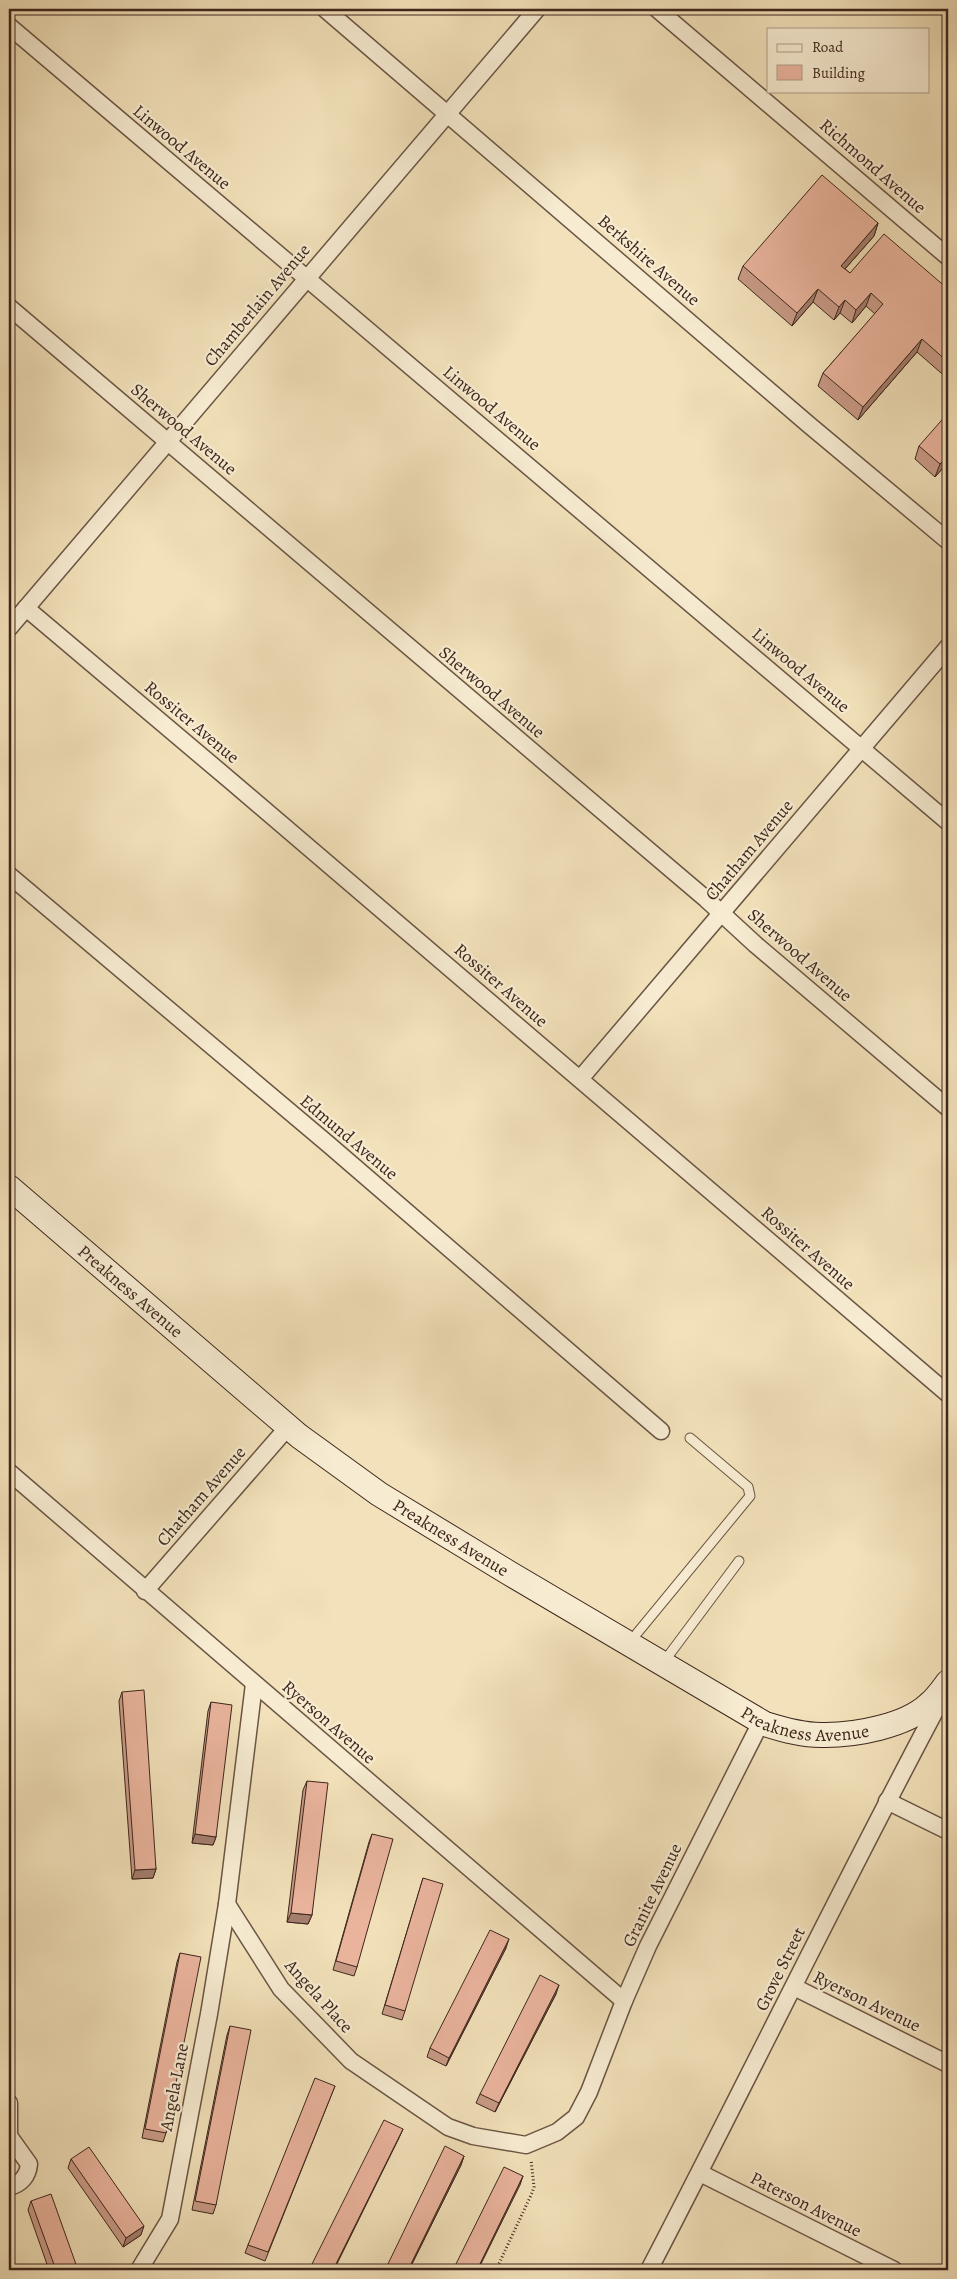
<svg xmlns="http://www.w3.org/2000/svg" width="957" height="2279" font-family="Alegreya,serif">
<rect width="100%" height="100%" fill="#f2e1ba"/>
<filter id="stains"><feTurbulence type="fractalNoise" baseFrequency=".004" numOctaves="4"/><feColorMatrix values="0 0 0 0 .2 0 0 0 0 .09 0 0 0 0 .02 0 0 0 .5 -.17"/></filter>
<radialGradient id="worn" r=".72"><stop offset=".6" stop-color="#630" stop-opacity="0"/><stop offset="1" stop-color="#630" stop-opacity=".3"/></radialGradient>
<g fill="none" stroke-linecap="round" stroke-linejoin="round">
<defs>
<g id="lane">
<path d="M629,1643L750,1496L748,1487L690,1438"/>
<path d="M663,1663L739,1561"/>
</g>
<g id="street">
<path d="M325,9L808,424L948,541"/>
<path d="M657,9L948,257"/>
<path d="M9,26L948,822"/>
<path d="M9,307L706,899L756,945L948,1108"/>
<path d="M26,608L232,782L948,1394"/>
<path d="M9,628L537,9"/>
<path d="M9,875L328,1144L661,1431"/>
<path d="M580,1079L948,647"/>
<path d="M9,1472L624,2001"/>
<path d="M145,1591L288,1427"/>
<path d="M887,1801L948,1831"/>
<path d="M227,1904L281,1989L351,2061L448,2127L473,2136L526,2145L557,2132L576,2117L589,2092L624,2001L648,1946L761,1722"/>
<path d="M794,1987L948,2064"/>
<path d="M9,2103V2136L29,2164C28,2176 21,2184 9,2187"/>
<path d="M700,2173L894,2270"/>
<path d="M139,2270L170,2219L209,2014L227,1904L254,1684"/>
<path d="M649,2270C748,2080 841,1887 942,1698"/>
</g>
<g id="secondary">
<path id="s1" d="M9,1187L299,1436L379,1494L509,1573L765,1724C784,1730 805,1736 825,1735C856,1735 905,1726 928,1705C936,1699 942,1690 948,1682"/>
</g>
</defs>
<use href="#lane" stroke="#6b5544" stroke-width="11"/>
<use href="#street" stroke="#6b5544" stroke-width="19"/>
<use href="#secondary" stroke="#3e261c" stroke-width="26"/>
<path stroke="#3e261c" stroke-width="3" stroke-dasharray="1 2.5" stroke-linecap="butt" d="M496,2270L532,2193L534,2187L531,2160"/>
<use href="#lane" stroke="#f7ecd2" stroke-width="9"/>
<use href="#street" stroke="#f7ecd2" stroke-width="16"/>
<use href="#secondary" stroke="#f7ecd2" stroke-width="24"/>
</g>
<g fill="#c99b87" stroke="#3e261c">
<path d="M878,223L874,236L845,269L850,273L948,289V379L917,352L858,420L818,386L823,373L875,314L866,306L852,323L840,313L834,320L813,302L792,326L738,279L743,266Z"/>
<path d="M919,446L948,462L935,477L915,459Z"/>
<path d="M122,1692L156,1869L153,1878L132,1879L119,1701Z"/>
<path d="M211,1702L216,1837L213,1845L192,1843L208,1711Z"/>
<path d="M307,1781L312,1915L308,1924L287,1922L303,1790Z"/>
<path d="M372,1834L357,1967L354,1976L333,1970L369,1842Z"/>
<path d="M423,1878L405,2011L402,2020L382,2014Z"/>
<path d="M506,1948L446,2066L427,2057L430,2048Z"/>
<path d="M180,1953L166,2133L163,2142L142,2138L177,1962Z"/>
<path d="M556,1994L495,2112L476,2103L480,2094Z"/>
<path d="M230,2026L216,2205L213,2214L192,2210L227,2035Z"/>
<path d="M335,2086L265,2261L245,2253L248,2245Z"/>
<path d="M464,2156L461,2165L409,2270H385L387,2266Z"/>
<path d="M71,2159L141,2235L123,2247L68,2168Z"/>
<path d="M31,2201L78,2270H49L28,2210Z"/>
</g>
<g fill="#a47e6e" stroke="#3e261c">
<path d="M878,223L874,236L836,279L841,266Z"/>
<path d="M818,289L813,302L792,326L797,313Z"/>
<path d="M871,293L866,306L852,323L856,310Z"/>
<path d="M845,300L840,313L834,320L839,307Z"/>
<path d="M922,339L917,352L858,420L863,407Z"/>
<path d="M948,455V462L935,477L940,464Z"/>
<path d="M195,1834L216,1837L213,1845L192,1843Z"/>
<path d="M156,1869L153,1878L132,1879L135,1870Z"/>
<path d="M291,1913L312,1915L308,1924L287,1922Z"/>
<path d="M509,1939L506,1948L446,2066L449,2058Z"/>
<path d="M559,1985L556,1994L495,2112L499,2103Z"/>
<path d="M403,2129L399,2138L334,2270H333Z"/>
<path d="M464,2156L461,2165L409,2270H408Z"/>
<path d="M523,2176L520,2185L478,2270H477Z"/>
<path d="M144,2226L141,2235L123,2247L126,2238Z"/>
</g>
<g fill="#eab49d" stroke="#3e261c">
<path d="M822,175L878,223L841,266L850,273L884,234L948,289V362L922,339L863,407L823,373L883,304L871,293L856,310L845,300L839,307L818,289L797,313L743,266Z"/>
<path d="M948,413V455L940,464L919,446Z"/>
<path d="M144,1690L156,1869L135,1870L122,1692Z"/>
<path d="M211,1702L232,1705L216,1837L195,1834Z"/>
<path d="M307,1781L328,1783L312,1915L291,1913Z"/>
<path d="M372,1834L393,1839L357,1967L336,1961Z"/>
<path d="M423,1878L443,1884L405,2011L385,2005Z"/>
<path d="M490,1930L509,1939L449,2058L430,2048Z"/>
<path d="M180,1953L201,1957L166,2133L145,2129Z"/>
<path d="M540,1975L559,1985L499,2103L480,2094Z"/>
<path d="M230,2026L251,2030L216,2205L195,2201Z"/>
<path d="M315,2078L335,2086L268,2252L248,2245Z"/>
<path d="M384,2120L403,2129L333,2270H309Z"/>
<path d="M445,2146L464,2156L408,2270H396L387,2266Z"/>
<path d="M89,2147L144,2226L126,2238L71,2159Z"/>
<path d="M504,2167L523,2176L477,2270H453Z"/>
<path d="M51,2194L78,2270H56L31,2201Z"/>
</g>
<g text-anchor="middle" stroke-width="4.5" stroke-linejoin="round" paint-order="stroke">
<g font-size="18" fill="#3e261c" stroke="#f7ecd2">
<text transform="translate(182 147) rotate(40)" y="6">Linwood Avenue</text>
<text transform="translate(873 166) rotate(41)" y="6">Richmond Avenue</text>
<text transform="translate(649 260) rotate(41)" y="6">Berkshire Avenue</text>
<text transform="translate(257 305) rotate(-50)" y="6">Chamberlain Avenue</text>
<text transform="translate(492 408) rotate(40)" y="6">Linwood Avenue</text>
<text transform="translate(184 429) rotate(40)" y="6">Sherwood Avenue</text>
<text transform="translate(801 670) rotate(40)" y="6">Linwood Avenue</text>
<text transform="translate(492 692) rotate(40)" y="6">Sherwood Avenue</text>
<text transform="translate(192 722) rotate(40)" y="6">Rossiter Avenue</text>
<text transform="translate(749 850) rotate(-50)" y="6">Chatham Avenue</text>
<text transform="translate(800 955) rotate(41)" y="6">Sherwood Avenue</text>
<text transform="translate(501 985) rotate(41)" y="6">Rossiter Avenue</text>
<text transform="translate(349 1137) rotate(40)" y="6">Edmund Avenue</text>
<text transform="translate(808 1248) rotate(41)" y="6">Rossiter Avenue</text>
<text dy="6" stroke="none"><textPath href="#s1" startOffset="160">Preakness Avenue</textPath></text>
<text transform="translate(201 1496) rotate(-49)" y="6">Chatham Avenue</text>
<text dy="6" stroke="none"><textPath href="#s1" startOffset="565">Preakness Avenue</textPath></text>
<text dy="6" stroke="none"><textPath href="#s1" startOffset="970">Preakness Avenue</textPath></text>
<text transform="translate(329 1722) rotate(41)" y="6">Ryerson Avenue</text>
<text transform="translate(652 1895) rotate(-64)" y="6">Granite Avenue</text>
<text transform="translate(780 1969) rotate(-64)" y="6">Grove Street</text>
<text transform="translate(319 1996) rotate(48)" y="6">Angela Place</text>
<text transform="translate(867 2001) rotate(26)" y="6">Ryerson Avenue</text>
<text transform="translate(174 2087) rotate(-79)" y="6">Angela Lane</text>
<text transform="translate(806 2204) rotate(27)" y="6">Paterson Avenue</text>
</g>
</g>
<rect width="957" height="2279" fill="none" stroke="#f2e1ba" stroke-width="30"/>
<rect x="10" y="10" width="937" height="2259" fill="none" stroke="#3e261c" stroke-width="2.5"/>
<rect x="15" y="15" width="927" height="2249" fill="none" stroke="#3e261c"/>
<rect x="767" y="28" width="162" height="65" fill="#f7ecd2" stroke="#ad9d89"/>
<rect x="777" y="44" width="25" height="8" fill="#f7ecd2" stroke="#ad9d89"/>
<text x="812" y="52" font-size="15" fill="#3e261c">Road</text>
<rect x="777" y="65" width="25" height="15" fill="#eab49d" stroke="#ad9d89"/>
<text x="812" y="78" font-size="15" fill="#3e261c">Building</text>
<rect width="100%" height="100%" filter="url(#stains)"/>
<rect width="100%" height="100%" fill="url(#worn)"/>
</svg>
